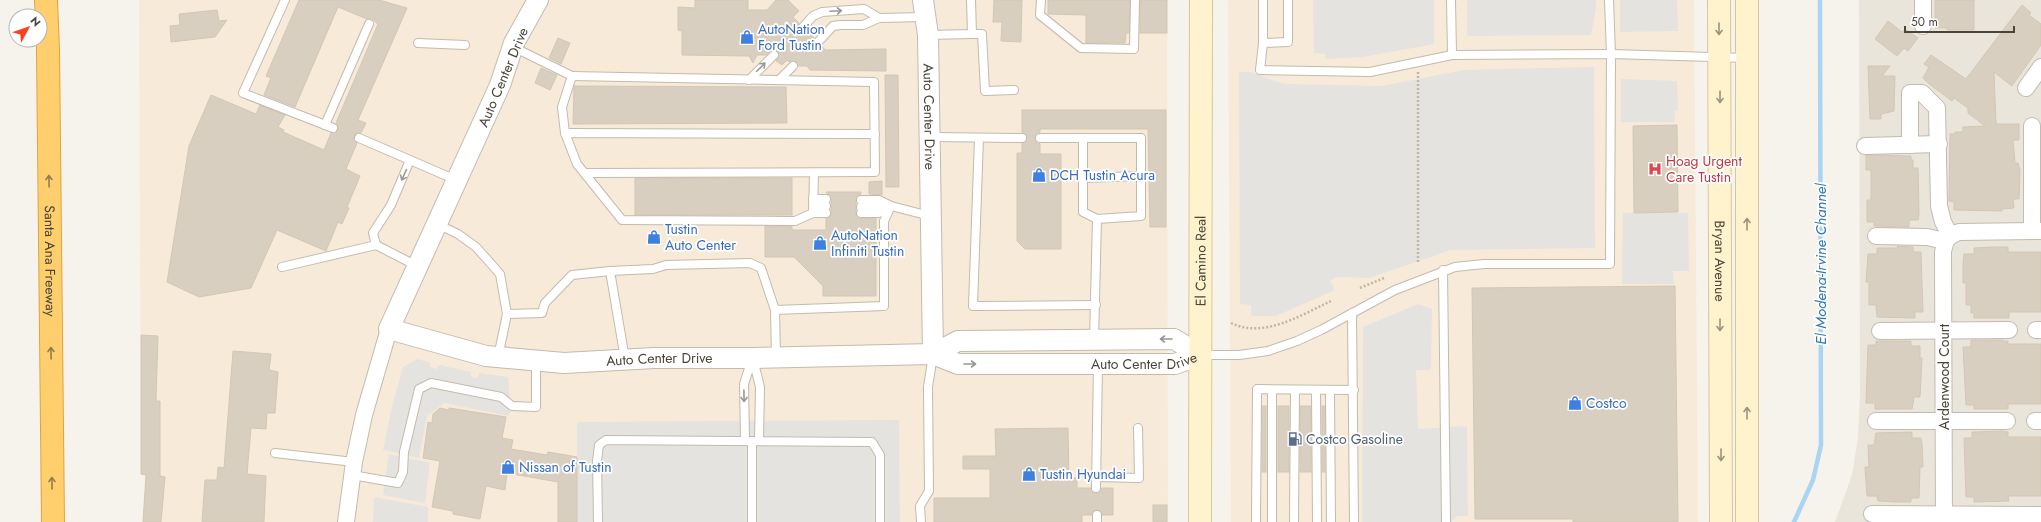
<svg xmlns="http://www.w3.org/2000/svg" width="2041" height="522" font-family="Jost,sans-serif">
<rect width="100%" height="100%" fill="#f6f3ec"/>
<path fill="#eae5da" d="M1859,0H2041V522H1835L1852,475L1858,438L1860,395Z"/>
<g fill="#f7ead8">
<path d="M139,0H1167L1168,522H143L146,475L141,474Z"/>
<path d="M1228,0H1694L1698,522H1231Z"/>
</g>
<g fill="#e5e3e0">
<path d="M1313,0H1434V44L1363,57L1325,59V54L1314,53Z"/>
<path d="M1467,0H1596V7L1591,35L1467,36Z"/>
<path d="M1620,0H1677L1678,31L1620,32Z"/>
<path d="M1594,67L1595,248L1451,250L1369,278L1337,277L1330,281L1335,290L1276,316H1251V305L1240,304L1239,72H1251L1284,84L1382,86L1464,70Z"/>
<path d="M1621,79L1677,81L1678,110L1675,111L1674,122H1621Z"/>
<path d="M1623,213H1688L1689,271H1673L1674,284H1622Z"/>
<path d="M1418,304L1432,309L1431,370H1416L1418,429L1467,426L1468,516H1457L1451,522H1362L1363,327Z"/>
<path d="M418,359L430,363V367L437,369L439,365L471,372V377L478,378L479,373L508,377L511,409L509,416L444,403L427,416L419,458L383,450L391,411L403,367Z"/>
<path d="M899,420L900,522H577V422Z"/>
<path d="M389,454L430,463L425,503L383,495Z"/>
<path d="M374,497L428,507V522H373Z"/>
</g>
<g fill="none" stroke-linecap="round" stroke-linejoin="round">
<path stroke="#a9d4f2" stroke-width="4.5" d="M1794,522L1813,480L1821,445L1820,0"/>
</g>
<g fill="#d8cfc1" stroke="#d3c7b4">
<path d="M299,0H379L407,8L358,120L366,123L361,133H356L354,136V141L357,143L346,169L360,176L347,207L349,208L342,224L338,222L326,251L277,230L251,288L199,297L167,282L189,146L211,95L256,114L260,105L285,115L278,127L284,130L283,132L324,150L331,133L338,130V127L336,123L378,24L372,19H367L338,7L295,107L264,95L271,78L266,76Z"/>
<path d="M695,0H748V10H767L776,0H788L799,11L793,17L799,23L798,29L802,32L807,31L814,38L813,43L815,46H822L825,50L886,49V71L810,70L807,66H798L795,61L789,62L787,60L782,65L776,61L779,54L775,50L766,55H757L753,63L749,56L682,55V31L678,30V7L695,8Z"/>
<path d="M994,0H1022L1021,42L1001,41L1002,22H993Z"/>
<path d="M1048,0H1130L1129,33H1126L1125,43H1086V15L1048,14Z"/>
<rect x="1140" y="0" width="27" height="33"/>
<path d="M1935,0H1974V30H1947V28H1935Z"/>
<path d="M2022,5L2031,13L2029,15L2041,24V45L2012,86L1994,72L1996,124H2019V140H2013L2015,163H2018L2020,170L2019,199H2013L2014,208L2002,209V211L1954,210V202L1949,201L1950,134H1955V132H1963V127L1985,126L1968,113V108L1954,98L1952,101L1928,83L1923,78L1929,67L1924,64L1931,55L1966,79Z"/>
<path d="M217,10L219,21L227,20L215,37L171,42L170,26L180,25L179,14Z"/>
<path d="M1888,21L1902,32L1905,29L1918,38L1908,51L1904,48L1897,56L1875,39Z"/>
<path d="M558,38L570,43L561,64L549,58Z"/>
<path d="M1868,66H1890L1882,76H1895L1894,111L1881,114V119H1870Z"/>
<path d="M541,68L557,75L550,90L535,83Z"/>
<path d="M885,75H898L899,187H886Z"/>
<path d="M574,86L786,87L787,123L573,124Z"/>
<path d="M1022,110H1166V227H1150L1148,129H1040V132L1035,138V141L1040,144V154H1061V249H1025L1017,241V153H1022V143L1027,138V135L1022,132Z"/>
<path d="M1677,125L1678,212L1634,213L1633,126Z"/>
<path d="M1866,155L1911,156V160H1913V168H1918L1919,214L1918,220H1909V227L1874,226V222H1867V200H1871V170H1866Z"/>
<rect x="635" y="178" width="157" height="37"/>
<path d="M882,181V195L869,194V182Z"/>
<path d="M826,192H861V194L858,195L856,200V215L861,218H876V296H823V286L794,257H765V226H792V230H826V218H829L831,213V199Z"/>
<path d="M1897,246L1913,247V252H1921L1923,312H1915V318L1877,317L1876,305H1869V282H1866L1868,254H1877V248H1898Z"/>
<path d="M1993,247H2008V252H2041V312H2009V318H1974V313H1971V305H1966V283H1963V265L1964,254H1974V248Z"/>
<path d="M1675,286L1678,522H1573V519H1475L1472,288Z"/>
<path d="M141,335L158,336L156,401H160V476L165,477L161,522H143L146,475L141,474Z"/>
<path d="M1971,340H2003V341H2008V344H2041V404H2008V409H1974V405H1966L1963,347H1971Z"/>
<path d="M1876,341H1911V346H1920V358H1922L1920,397H1914L1912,409H1875V403H1866L1868,345H1876Z"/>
<path d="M233,351L271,354L269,370L278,372L275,413H267L266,429L251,428L247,474L266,476L264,522H202L205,480H217L218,467L224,468Z"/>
<rect x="1262" y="406" width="4" height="66"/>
<rect x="1278" y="406" width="11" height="66"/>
<rect x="1300" y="406" width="11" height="66"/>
<rect x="1322" y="406" width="3" height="66"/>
<path d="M440,408L449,410V408L506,417L502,438L513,440L511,449L547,455L548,452L577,457V522H558V482L507,473L505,490L486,486L480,519L453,514V511L432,507L440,461L423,458L428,422L432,423L433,414Z"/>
<path d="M1068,428L1069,478H1077V488H1091L1096,493H1099L1102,488H1113V515H1102L1100,510H1097L1092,512V515H1082V522H934V498H990V469H963V456H996L995,429Z"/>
<path d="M2002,431L2008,432V437H2041V496H2008L2009,501L1974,502V497H1966L1964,438H1972V432Z"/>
<path d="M1912,432V438H1921L1922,444L1923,467H1920L1919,498H1911V502H1896L1878,501L1877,496H1867L1865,467H1869L1868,445H1874L1876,433Z"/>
<rect x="1153" y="505" width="14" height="17"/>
</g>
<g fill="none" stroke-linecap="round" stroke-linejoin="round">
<defs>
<g id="service">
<path d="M285,0L243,93L333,128"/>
<path d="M1041,0L1040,15L1081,48L1134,49L1135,0"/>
<path d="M1263,0V43"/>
<path d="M1288,0V42L1263,43L1260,70L1370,72L1452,55L1611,54L1746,58"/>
<path d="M1451,0L1452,55"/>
<path d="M803,27L813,16L822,12L864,9L879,18"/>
<path d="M972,34H982L985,91L1014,90"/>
<path d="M928,35L972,34L971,0"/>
<path d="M818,42L833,26L840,25H863L879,18L926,17"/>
<path d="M418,43L465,45"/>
<path d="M513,47L572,76L562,107L565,133"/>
<path d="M572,76L874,82L875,172L585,173"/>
<path d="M749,80L774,55"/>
<path d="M779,80L793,66"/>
<path d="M325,125L369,24"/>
<path d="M930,137L1022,138"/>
<path d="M359,138L410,160"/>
<path d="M979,138L973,306L1096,305"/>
<path d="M1040,138H1083V212L1097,219L1094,340"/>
<path d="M1083,138H1141V216L1097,219"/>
<path d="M814,173L813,213L795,221L622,220L577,164L565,133L875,134"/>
<path d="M1083,178L1140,176"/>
<path d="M813,199H826"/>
<path d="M861,200H879L891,206L930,216"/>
<path d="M813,206H826"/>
<path d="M861,207L890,206"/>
<path d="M813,213H826"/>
<path d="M861,213H879L890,206"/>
<path d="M437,224L458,234L476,247L500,274L507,314L542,313L545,303L572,275L610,271"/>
<path d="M376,245L373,233L391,205L410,160L456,180"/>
<path d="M282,267L376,245L417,266"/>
<path d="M1443,270L1446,522"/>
<path d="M1352,313L1354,522"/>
<path d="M1202,355H1239L1268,351L1297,341L1321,330L1395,290L1455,267L1484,264H1610L1611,54L1609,0"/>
<path d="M498,357L507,314"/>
<path d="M776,358L775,310L884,306V221L891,206"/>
<path d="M625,359L610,271L653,269L666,265L750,263L761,268L775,310"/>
<path d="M753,359L760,387L759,440"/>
<path d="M1316,390L1317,522"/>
<path d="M1330,390L1331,522"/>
<path d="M745,441L744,384L752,359"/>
<path d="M752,441V522"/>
<path d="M275,453L354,462"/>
<path d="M352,475L398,483L403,472L404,452L419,389L431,383L501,397L512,406L536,407V361"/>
<path d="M1097,477L1139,478L1138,428"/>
<path d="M1096,488L1098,364"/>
<path d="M1097,515V522"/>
<path d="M598,522L597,461L599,445L606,440L872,442L880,455V522"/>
<path d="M921,522L920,506L929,491L928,387L933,355"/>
<path d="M1256,522L1257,389L1354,390"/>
<path d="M1272,522V390"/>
<path d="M1294,522L1295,390"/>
</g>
<g id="minor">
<path d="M1923,26V0"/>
<path d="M2026,88L2041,67"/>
<path d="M1910,145V93H1922L1937,108L1939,206L1943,222L1950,235"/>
<path d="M1865,146L1939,144"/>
<path d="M2032,231V126"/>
<path d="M1876,236L1927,237L1945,241"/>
<path d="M2036,330H2041"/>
<path d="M1880,331L2009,330"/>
<path d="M1876,421H2007"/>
<path d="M2035,421H2041"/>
<path d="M1872,514L2041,515"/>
<path d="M346,522L354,462L364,415L389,329"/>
<path d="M1944,522L1943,252C1945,240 1948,236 1959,232L2041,231"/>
</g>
<g id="tertiary">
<path id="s1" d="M538,0L514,43L500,85L389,329L486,356L564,363L654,358H752L933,354L958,364H1175L1200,355"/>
<path id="s2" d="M923,0L928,35L933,354"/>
<path d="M933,354L958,341L1174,339L1200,355"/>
</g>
<g id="secondary">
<path id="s3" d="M1719,0L1721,522"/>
<path d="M1747,0V522"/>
<path id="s4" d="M1200,522L1201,0"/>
</g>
<g id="motorway">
<path id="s5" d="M46,0L48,50L53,522"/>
</g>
</defs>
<use href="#service" stroke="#c2bbae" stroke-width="10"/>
<use href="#minor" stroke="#c2bbae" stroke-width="18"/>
<use href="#tertiary" stroke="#c2bbae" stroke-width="22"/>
<use href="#secondary" stroke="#d6c79b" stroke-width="24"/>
<use href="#motorway" stroke="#e0a43c" stroke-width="24"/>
<g stroke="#c4b79f" stroke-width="2.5" stroke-dasharray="2 2" stroke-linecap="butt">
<path d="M1418,72V264"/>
<path d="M1360,288L1384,278"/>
<path d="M1231,323C1264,339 1301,315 1331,301"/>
</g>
<use href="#service" stroke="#fff" stroke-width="8"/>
<use href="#minor" stroke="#fff" stroke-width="16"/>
<use href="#tertiary" stroke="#fff" stroke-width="20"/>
<use href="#secondary" stroke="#fff3cd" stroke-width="22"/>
<use href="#motorway" stroke="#ffcf6e" stroke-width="22"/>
</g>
<defs><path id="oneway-shaft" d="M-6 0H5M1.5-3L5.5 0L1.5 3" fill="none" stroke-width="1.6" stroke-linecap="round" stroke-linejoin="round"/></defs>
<g stroke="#9c9892">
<use href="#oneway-shaft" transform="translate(836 11) rotate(-3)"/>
<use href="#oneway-shaft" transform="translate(761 67) rotate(-45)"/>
<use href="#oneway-shaft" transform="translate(404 175) rotate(114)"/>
<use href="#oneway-shaft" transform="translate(1166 339) rotate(180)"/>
<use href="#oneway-shaft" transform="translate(970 364)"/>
<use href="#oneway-shaft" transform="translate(744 396) rotate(89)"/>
</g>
<g stroke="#9c937c">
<use href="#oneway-shaft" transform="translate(1719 29) rotate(90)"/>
<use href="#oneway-shaft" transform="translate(1720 97) rotate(90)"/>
<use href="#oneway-shaft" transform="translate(1747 224) rotate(-90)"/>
<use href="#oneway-shaft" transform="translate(1720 325) rotate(90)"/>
<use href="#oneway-shaft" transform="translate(1747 413) rotate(-90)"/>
<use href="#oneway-shaft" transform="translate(1721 455) rotate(90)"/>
</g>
<g stroke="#937c4e">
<use href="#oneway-shaft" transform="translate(49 181) rotate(-91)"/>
<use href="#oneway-shaft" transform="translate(51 353) rotate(-91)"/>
<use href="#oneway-shaft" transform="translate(52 483) rotate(-91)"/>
</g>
<defs>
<symbol id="shop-bare" viewBox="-9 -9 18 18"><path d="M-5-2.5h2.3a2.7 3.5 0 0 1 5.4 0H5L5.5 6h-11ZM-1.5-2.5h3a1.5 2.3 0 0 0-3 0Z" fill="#3f7fe0" stroke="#fff" stroke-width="2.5" paint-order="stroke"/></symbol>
<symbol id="hospital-bare" viewBox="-9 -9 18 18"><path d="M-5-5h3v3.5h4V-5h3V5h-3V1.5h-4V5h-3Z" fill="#e0444e" stroke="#fff" stroke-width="2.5" paint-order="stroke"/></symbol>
<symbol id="fuel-bare" viewBox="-9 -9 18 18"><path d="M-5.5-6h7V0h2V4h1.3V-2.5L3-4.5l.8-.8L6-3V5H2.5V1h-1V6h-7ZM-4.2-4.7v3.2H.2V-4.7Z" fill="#5c6f8a" stroke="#fff" stroke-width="2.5" paint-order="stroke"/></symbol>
</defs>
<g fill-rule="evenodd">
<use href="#shop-bare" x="737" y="27" width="20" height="20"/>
<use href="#hospital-bare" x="1645" y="159" width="20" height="20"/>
<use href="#shop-bare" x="1029" y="165" width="20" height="20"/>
<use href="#shop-bare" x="644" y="227" width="20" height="20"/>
<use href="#shop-bare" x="810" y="233" width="20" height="20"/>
<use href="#shop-bare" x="1565" y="393" width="20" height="20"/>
<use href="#fuel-bare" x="1285" y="429" width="20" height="20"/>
<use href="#shop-bare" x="498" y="457" width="20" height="20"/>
<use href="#shop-bare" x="1019" y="464" width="20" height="20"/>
</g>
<g text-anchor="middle" stroke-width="3.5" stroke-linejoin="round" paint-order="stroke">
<g font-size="14" fill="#366cbe" stroke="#fff" text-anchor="start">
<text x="758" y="34">AutoNation<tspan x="758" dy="16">Ford Tustin</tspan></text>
<text x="1050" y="180">DCH Tustin Acura</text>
<text x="665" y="234">Tustin<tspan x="665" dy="16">Auto Center</tspan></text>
<text x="831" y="240">AutoNation<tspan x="831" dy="16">Infiniti Tustin</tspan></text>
<text x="1586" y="408">Costco</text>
<text x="519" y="472">Nissan of Tustin</text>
<text x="1040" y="479">Tustin Hyundai</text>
</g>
<g font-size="14" fill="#4b4439" stroke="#fff">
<text transform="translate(503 77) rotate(-67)" y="5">Auto Center Drive</text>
<text dy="5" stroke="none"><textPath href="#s2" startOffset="117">Auto Center Drive</textPath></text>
<text dy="5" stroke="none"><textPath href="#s5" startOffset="261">Santa Ana Freeway</textPath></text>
<text dy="5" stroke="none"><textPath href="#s4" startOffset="261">El Camino Real</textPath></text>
<text dy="5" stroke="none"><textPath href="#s3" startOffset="261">Bryan Avenue</textPath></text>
<text dy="5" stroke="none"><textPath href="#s1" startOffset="1123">Auto Center Drive</textPath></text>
<text dy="5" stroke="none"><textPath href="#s1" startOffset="636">Auto Center Drive</textPath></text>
<text transform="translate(1944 377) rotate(-90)" y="5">Ardenwood Court</text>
</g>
<g font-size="14" fill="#be3a42" stroke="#fff" text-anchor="start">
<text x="1666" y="166">Hoag Urgent<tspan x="1666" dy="16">Care Tustin</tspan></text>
</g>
<g font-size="14" fill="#4e5e75" stroke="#fff" text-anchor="start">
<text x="1306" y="444">Costco Gasoline</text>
</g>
<g font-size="15" font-style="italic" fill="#2e7ab2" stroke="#fff">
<text transform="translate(1821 264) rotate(-90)" y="5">El Modena-Irvine Channel</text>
</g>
</g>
<g transform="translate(28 28) rotate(50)"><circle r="19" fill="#ffffff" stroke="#b7b4b0"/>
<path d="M0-3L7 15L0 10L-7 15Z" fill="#fc3f1d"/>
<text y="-6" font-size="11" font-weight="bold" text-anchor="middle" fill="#4b4439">N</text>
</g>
<path d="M1905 26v6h109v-6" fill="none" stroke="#4b4439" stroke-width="2"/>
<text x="1911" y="26" font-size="12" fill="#4b4439" stroke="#ffffff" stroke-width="3" paint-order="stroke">50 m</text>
</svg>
